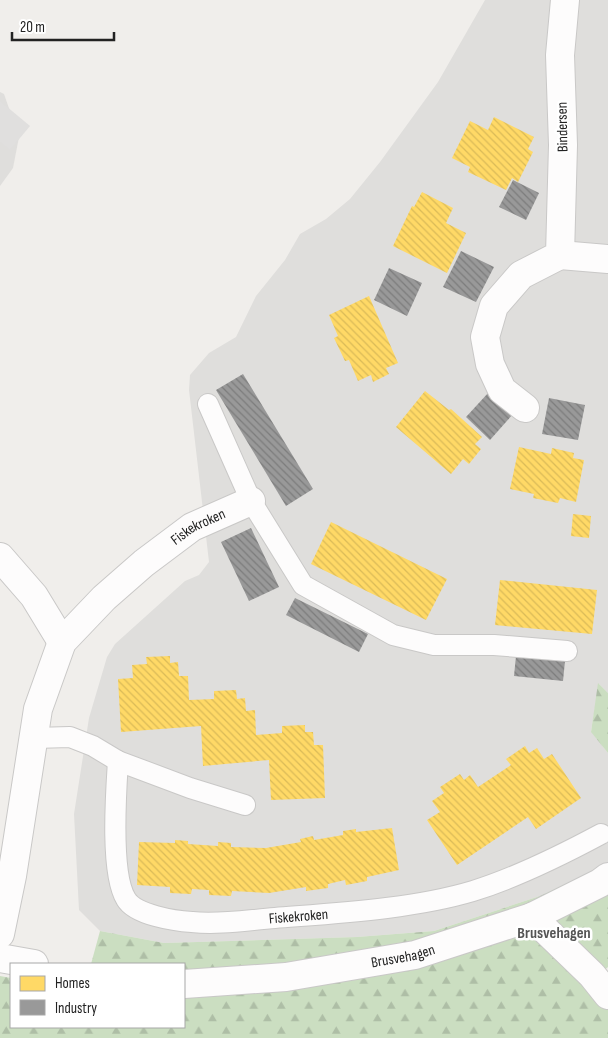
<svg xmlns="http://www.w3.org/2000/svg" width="608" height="1038" font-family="'Sofia Sans Condensed',sans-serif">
<defs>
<pattern id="forest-firs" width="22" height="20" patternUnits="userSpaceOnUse" patternTransform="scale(1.25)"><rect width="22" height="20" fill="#cbdec1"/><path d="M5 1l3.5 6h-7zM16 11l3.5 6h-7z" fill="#aebea6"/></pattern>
<pattern id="homes-back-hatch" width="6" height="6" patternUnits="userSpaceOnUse" patternTransform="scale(1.25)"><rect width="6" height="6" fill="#ffd966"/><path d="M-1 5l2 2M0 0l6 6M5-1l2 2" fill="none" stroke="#daba58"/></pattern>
<pattern id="industry-back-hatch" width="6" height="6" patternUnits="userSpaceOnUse" patternTransform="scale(1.25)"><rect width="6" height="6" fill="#999"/><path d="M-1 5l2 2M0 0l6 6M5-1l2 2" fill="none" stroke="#7c7c7c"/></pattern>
</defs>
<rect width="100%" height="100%" fill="#f0eeeb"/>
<g fill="#dfdedc">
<path d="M485,0H608V693L599,684L591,731L608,753V864L540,896L434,931L357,937L164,943L100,931L79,910L74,814L89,718L107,657L115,644L185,581L199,575L209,562L189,390L190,375L209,353L236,337L256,296L285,260L300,234L326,219L350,199L380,162L438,82Z"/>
<path d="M0,92L4,94L19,137L13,168L0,186Z"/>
</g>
<g fill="url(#forest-firs)">
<path d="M598,683L608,693V753L591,732Z"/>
<path d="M608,864V967L595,978L608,994V1038H0V976L11,978V1027H184V964H91L100,931L164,943L357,937L434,931L540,896Z"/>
</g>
<path fill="#e0dfde" d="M0,101L30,126L10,150L0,142Z"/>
<g fill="url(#homes-back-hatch)">
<path d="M494,117L534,137L528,149L533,152L518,182L512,178L506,190L468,172L470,167L452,158L470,121L488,130Z"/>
<path d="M422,192L453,208L446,223L466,233L447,273L393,246L412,206L414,207Z"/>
<path d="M369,296L398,363L386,368L389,374L373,382L371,375L358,381L349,360L345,361L334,338L338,336L329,315Z"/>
<path d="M425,391L449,410L451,409L482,437L475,444L481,449L469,464L463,459L451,474L396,427Z"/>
<path d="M519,447L551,454L552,448L574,453L573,458L584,460L576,502L560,498L558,503L533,498L534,494L510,489Z"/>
<path d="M573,514L591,516L589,538L571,536Z"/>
<path d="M331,522L447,579L426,620L311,564Z"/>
<path d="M500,580L597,590L592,634L495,625Z"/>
<path d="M170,656V663L178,662L179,676H188L189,700L214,699V691L236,690L237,699L245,698L246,711L255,710L256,735L282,733V726L305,725V732H313L314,745H323L325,798L271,800L269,760L203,766L201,726L121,732L118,679L133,678L132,665L147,664L146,657Z"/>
<path d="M525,746L529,753L537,748L544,759L552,754L581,798L536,829L528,817L457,865L427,820L440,812L432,801L444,793L440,787L460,774L464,780L470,775L478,787L511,765L506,759Z"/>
<path d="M392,828L399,870L367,877V881L346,885L345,880L328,884V888L306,891V887L269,893L232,891L231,896L209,895V890L192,889L191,894L170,893V887L137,885L139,842L175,843V840L188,841V844L218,846V842L231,843V847L266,848L301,842L300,839L313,836L314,840L343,835V831L356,829V832Z"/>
</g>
<g fill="url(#industry-back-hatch)">
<path d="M513,180L539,193L526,220L499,207Z"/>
<path d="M461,251L494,267L476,302L443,287Z"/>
<path d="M389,268L422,283L407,316L374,300Z"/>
<path d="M243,374L313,489L286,506L216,390Z"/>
<path d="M489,392L513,414L490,440L466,417Z"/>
<path d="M549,398L585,405L578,440L542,434Z"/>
<path d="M251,528L279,587L249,601L221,542Z"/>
<path d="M295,598L368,634L359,652L286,615Z"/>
<path d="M516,656L565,661L563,681L514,676Z"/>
</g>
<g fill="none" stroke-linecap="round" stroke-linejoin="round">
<defs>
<g id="service">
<path d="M208,404L251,501L303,585L393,635L434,645H494L567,651"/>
<path d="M34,738L70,737L93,746L118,761L190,788L245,805"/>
<path id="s1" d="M118,761C116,792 110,873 126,899C135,915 175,921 192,922C219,925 248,920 275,918C338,913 413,909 473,891C518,877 560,856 601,834"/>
</g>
<g id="minor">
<path d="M560,255L608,259"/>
<path d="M525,408L502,390L490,364L485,337L494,306L521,275L560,255L563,145L560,55L565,0"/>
<path d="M0,557L34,596L62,642"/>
<path d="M532,917L592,975L608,995"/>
<path id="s2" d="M0,934L12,876L38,709L62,642L104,598L144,563L192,527L251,501"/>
<path d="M0,958L34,964"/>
<path id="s3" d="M184,984L286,977L415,955L532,917L600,883L608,877"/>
</g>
</defs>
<use href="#service" stroke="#c9c8c7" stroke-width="22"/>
<use href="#minor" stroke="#c9c8c7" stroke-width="30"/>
<use href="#service" stroke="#fdfcfc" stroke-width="20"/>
<use href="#minor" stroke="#fdfcfc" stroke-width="28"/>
</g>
<g text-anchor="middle" stroke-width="5" stroke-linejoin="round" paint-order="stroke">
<g font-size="15" fill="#222" stroke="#fff">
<text transform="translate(562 127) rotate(-91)" y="5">Bindersen</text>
<text dy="5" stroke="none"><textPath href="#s2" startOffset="479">Fiskekroken</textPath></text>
<text dy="5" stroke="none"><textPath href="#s1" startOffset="318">Fiskekroken</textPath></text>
<text dy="5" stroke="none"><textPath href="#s3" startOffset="221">Brusvehagen</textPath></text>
</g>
<g font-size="16" font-weight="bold" fill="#555" stroke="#fff">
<text x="554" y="938">Brusvehagen</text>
</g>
</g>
<rect x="10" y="963" width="175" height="65" fill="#ffffff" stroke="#a7a7a7"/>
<rect x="20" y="976" width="25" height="15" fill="#ffd966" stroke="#a7a7a7"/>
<text x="55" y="988" font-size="15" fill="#222222">Homes</text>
<rect x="20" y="1000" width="25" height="15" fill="#999999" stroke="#a7a7a7"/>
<text x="55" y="1013" font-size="15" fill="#222222">Industry</text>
<path d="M12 32v8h102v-8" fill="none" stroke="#222222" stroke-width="2.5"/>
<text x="20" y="32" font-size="15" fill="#222222" stroke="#ffffff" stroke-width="4" paint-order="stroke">20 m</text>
</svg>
